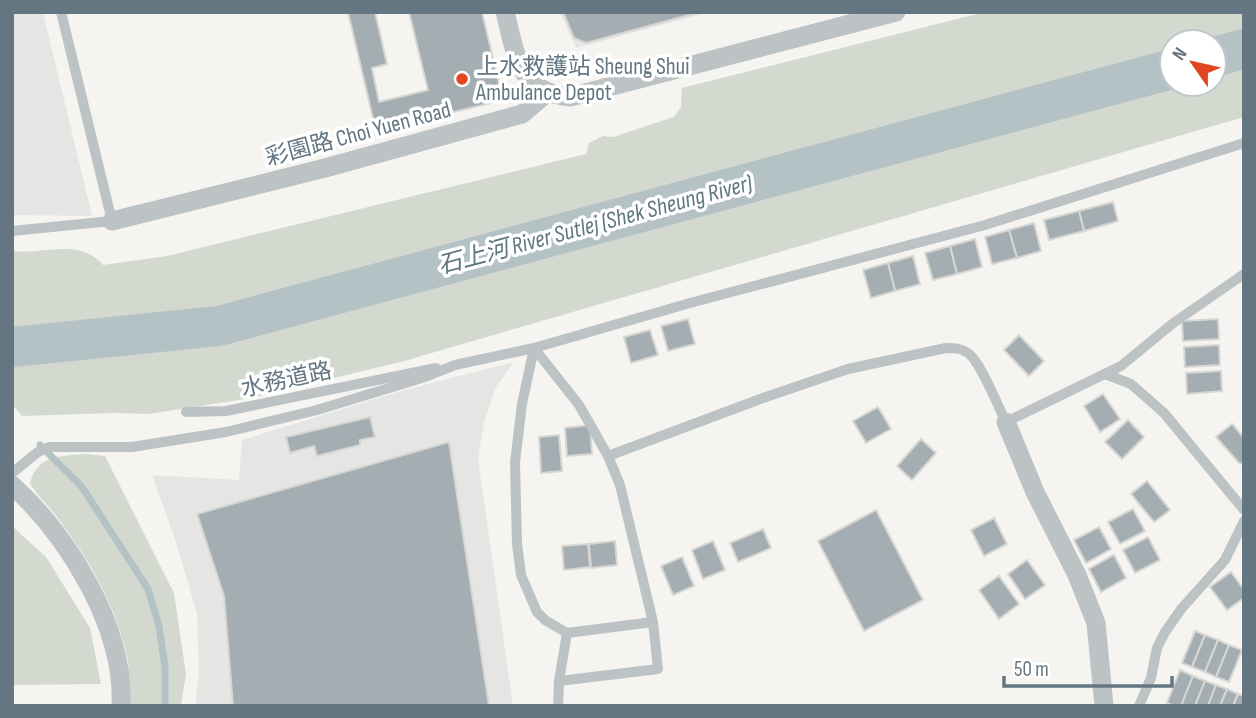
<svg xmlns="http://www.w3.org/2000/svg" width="1256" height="718" font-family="'Sofia Sans Condensed','Noto Sans SC',sans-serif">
<rect width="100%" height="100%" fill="#f5f4f0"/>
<g fill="#e5e6e4">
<path d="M12,12H43L92,216L12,215Z"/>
<path d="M560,12H710L576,48Z"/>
<path d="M514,362L496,387L484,423L478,458L513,706H195L199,671L197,614L175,539L152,475L239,480L242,440L401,391Z"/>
</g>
<g fill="#d4d9d0" fill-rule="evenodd">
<path d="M985,12H1244V117L404,361L252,398L148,414L113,413L22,416L12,404V251C44,255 79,237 103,265L167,256L586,154L589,143L603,136L613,137L674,117L681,107L682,88ZM1172,42H1214V84H1172Z"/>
<path d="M86,454L105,456L174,593L186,674L181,706H129C129,692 130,676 128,662C118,609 89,559 57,517C48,505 37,496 30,483C37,455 61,456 86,454Z"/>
<path d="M12,526L46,557L90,628L101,684L12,685Z"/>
</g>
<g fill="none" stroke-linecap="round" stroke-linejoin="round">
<path stroke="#b4c2c5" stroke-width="7" d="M40,445L82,487L148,589L159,626L165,667V706"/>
<g stroke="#b4c2c5" stroke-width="40">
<path d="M1214,57L1244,49"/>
<path d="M12,347L219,326L1172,69"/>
</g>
</g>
<g fill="#a4adb2" stroke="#d6d6d3" stroke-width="2">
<path d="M348,12H375L387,64L372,68L379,102L428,90L409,12H482L503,100L376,131Z"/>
<path d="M563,12H700L586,43L574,38Z"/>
<path d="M1113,202L1118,221L1084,231L1079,211Z"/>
<path d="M1079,211L1084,231L1049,240L1044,220Z"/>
<path d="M1034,223L1041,251L1017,258L1009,230Z"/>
<path d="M1009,230L1017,258L992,264L985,237Z"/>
<path d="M975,239L982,267L957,274L950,246Z"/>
<path d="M950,246L957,274L933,280L925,253Z"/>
<path d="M913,256L920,284L895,291L888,263Z"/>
<path d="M888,263L895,291L871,298L863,270Z"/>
<path d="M688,319L695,344L668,351L661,326Z"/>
<path d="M1218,319L1219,339L1183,341L1182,321Z"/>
<path d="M650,330L658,355L631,363L624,337Z"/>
<path d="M1019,335L1044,361L1029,376L1004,350Z"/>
<path d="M1219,345L1220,365L1185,367L1184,347Z"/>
<path d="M1221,371L1222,391L1187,394L1186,373Z"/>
<path d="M1103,394L1120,419L1100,432L1084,406Z"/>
<path d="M878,407L891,429L866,443L853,421Z"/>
<path d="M370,417L375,437L360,440V445L317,456L314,446L290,453L286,437Z"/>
<path d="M1128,420L1144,437L1122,459L1105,442Z"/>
<path d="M1232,424L1244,438V461L1240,464L1216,437Z"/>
<path d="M590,425L592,454L567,456L565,428Z"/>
<path d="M559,435L562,471L541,473L539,437Z"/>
<path d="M921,439L936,453L912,480L897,466Z"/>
<path d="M449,442L489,706H233L224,596L197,514Z"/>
<path d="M1147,481L1170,510L1154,522L1131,494Z"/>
<path d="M1133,509L1145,531L1120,544L1108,522Z"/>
<path d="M876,510L923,600L864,631L818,541Z"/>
<path d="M994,518L1007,544L984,556L971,530Z"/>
<path d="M1099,527L1111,549L1086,563L1074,540Z"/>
<path d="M763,529L771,548L738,562L730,543Z"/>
<path d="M1148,537L1160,560L1135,573L1123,550Z"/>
<path d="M615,541L617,565L591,568L589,544Z"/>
<path d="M713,541L725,570L703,579L692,550Z"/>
<path d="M588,544L590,567L564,570L562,546Z"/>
<path d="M1114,555L1126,578L1101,592L1089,569Z"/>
<path d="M682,557L694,586L673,595L661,566Z"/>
<path d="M1027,560L1045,585L1025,599L1008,574Z"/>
<path d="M1231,572L1244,590V598L1227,610L1210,587Z"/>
<path d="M999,576L1019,604L999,619L979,590Z"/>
<path d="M1195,631L1205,635L1192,667L1182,663Z"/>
<path d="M1205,635L1218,640L1205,672L1192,667Z"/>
<path d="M1218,640L1229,645L1216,677L1205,672Z"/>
<path d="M1229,645L1242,650L1229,682L1216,677Z"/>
<path d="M1180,670L1193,676L1181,706H1174L1167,703Z"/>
<path d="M1193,676L1205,681L1195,706H1181Z"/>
<path d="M1205,681L1216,685L1208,706H1195Z"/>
<path d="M1216,685L1227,689L1220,706H1208Z"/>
<path d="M1227,689L1238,694L1233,706H1220Z"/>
<path d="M1238,694L1244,696V706H1233Z"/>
</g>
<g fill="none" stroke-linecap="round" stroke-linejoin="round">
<g stroke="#bdc2c5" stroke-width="10">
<path d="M12,231L112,221L61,12"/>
<path d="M534,348L579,405L608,456L763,398L848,369L946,348C954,348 961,348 968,353C981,362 998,407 1006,422L1121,366L1172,324L1244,274"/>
<path d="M534,348L522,404L515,462L517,544L521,575L537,612L545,620L567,633"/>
<path d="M1105,374L1131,384L1164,413L1244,510"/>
<path d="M186,412L226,411L436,368"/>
<path d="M12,473L38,452L49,447H132L226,432L317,410L422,378L455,365L534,348L690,303L985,225L1244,143"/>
<path d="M559,681L658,669L653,622"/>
<path d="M558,706L559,681L567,633L653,622L620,485L608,456"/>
<path d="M1139,706L1151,678L1157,648L1165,632L1182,608L1225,560L1244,521"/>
</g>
<g stroke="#bdc2c5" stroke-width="19">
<path d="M505,12C516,55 518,92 570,97L896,12"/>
<path d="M112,221L325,168L522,114L547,93"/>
<path d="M1006,422L1035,492L1077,575L1096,623L1104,706"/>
<path d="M12,485C68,536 125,627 121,706"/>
</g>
</g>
<circle fill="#e34422" stroke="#fff" stroke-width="2.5" cx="462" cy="79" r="7"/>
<g text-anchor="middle" stroke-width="7" stroke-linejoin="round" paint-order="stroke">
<g font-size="23" fill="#637682" stroke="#fff" text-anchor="start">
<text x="476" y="74">上水救護站 Sheung Shui<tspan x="476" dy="26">Ambulance Depot</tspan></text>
</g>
<g font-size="23" fill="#637682" stroke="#fff">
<text transform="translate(358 133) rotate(-15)" y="8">彩園路 Choi Yuen Road</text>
<text transform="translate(286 379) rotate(-12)" y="8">水務道路</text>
</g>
<g font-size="24" font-style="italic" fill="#5f787f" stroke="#fff">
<text transform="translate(595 224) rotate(-15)" y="8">石上河 River Sutlej (Shek Sheung River)</text>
</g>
</g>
<rect width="1256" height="718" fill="none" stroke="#637682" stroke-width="28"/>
<g transform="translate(1193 63) rotate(304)"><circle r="33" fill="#ffffff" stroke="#c1c8cd" stroke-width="2"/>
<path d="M0-5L12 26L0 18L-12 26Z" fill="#e34422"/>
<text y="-10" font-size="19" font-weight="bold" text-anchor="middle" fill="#637682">N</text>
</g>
<path d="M1004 676v10h168v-10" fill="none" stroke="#637682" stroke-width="3.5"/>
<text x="1014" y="676" font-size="21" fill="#637682" stroke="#ffffff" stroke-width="5" paint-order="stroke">50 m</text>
</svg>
